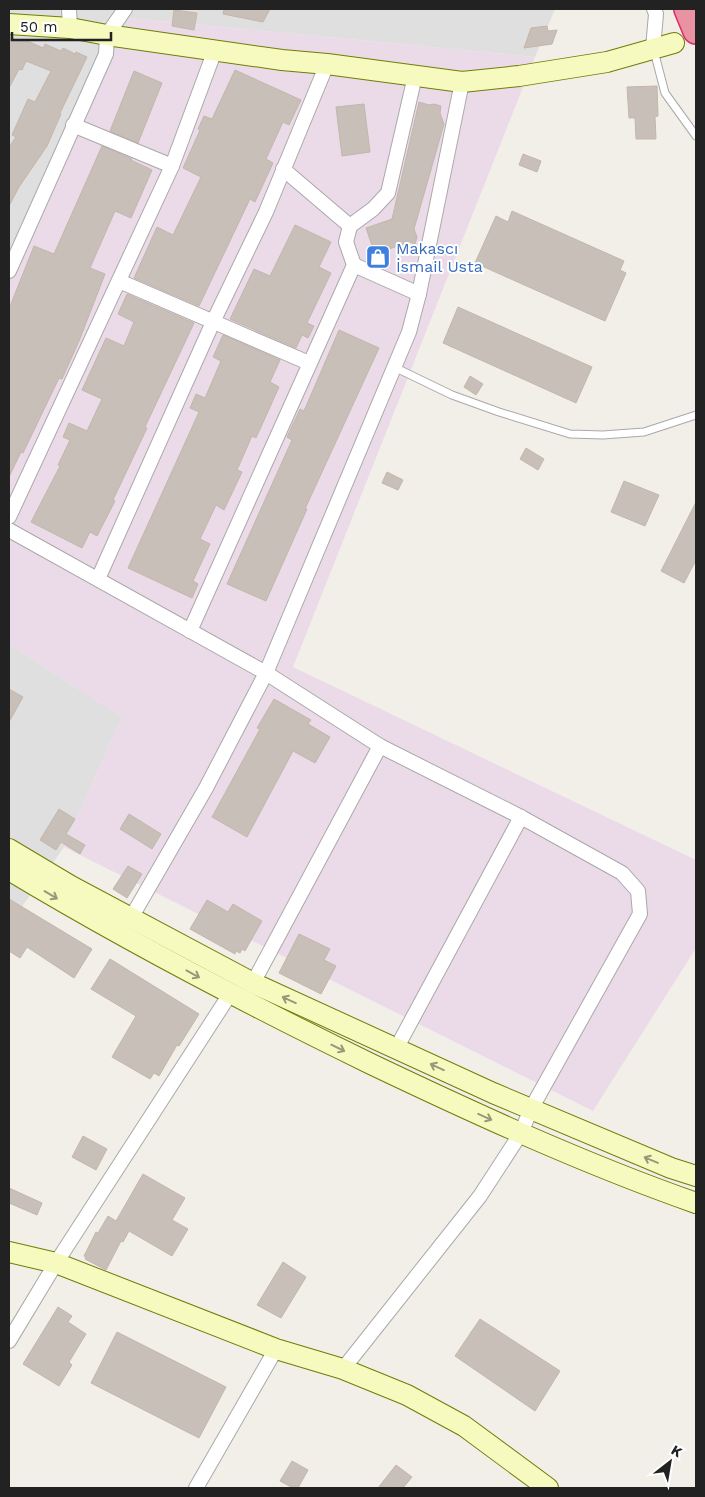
<svg xmlns="http://www.w3.org/2000/svg" width="705" height="1497" font-family="'Work Sans',sans-serif">
<rect width="100%" height="100%" fill="#f2efe9"/>
<g fill="#e0dfdf">
<path d="M9,9H555L535,57L130,18L9,285Z"/>
<path d="M9,644L122,717L64,847L9,925Z"/>
</g>
<path fill="#ebdbe8" d="M130,18L535,57L293,667L696,860V948L593,1111L64,847L122,717L9,644V285Z"/>
<g fill="#c7bfb8" stroke="#c4b6ab">
<path d="M224,9H270L263,22L223,14Z"/>
<path d="M174,10L197,13L194,30L172,26Z"/>
<path d="M547,26L548,31L557,30L552,44L524,48L531,28Z"/>
<path d="M9,37L22,42L23,39L43,48L45,44L61,51L63,48L75,54L76,52L87,57L60,113L61,114L47,146L19,187L9,206V147L16,137L12,135L28,99L35,102L51,71L26,61L22,70L19,69L9,88Z"/>
<path d="M235,70L301,100L289,125L283,122L266,159L273,163L255,202L250,199L199,306L134,278L157,227L173,235L201,177L183,168L200,130L198,129L204,116L212,119Z"/>
<path d="M134,71L162,83L138,143L110,131Z"/>
<path d="M657,86L658,116L655,117L656,139H636L635,118H629L627,87Z"/>
<path d="M419,102L429,105L434,104L441,106L440,113L444,124L414,229L417,237L415,244L409,242L375,254L366,228L392,219Z"/>
<path d="M364,104L370,152L342,156L336,107Z"/>
<path d="M102,146L132,159L131,160L152,170L131,218L115,211L90,268L105,274L79,341L62,379L59,378L23,453L21,452L9,477V309L34,246L54,254Z"/>
<path d="M523,154L541,161L537,172L519,165Z"/>
<path d="M512,211L624,261L620,270L626,273L605,321L475,263L496,216L508,222Z"/>
<path d="M295,225L331,242L319,267L331,273L307,323L314,326L308,338L302,335L296,348L230,319L254,269L270,276Z"/>
<path d="M127,294L194,323L145,427L147,428L113,500L115,501L97,536L90,532L82,548L31,522L60,466L58,465L70,440L63,437L69,423L87,431L102,399L82,390L106,338L124,346L134,322L118,314Z"/>
<path d="M458,307L592,367L576,403L443,343Z"/>
<path d="M339,330L379,348L305,509H307L266,601L227,584L292,440L287,437L300,409L304,411Z"/>
<path d="M223,335L280,360L270,382L279,387L256,438L252,436L237,470L242,472L224,510L216,505L200,539L210,544L193,581L198,584L192,598L128,568L199,412L190,408L196,394L205,398L221,361L213,357Z"/>
<path d="M470,376L483,384L476,395L464,387Z"/>
<path d="M526,448L544,459L538,470L520,459Z"/>
<path d="M387,472L403,480L398,490L382,483Z"/>
<path d="M624,481L659,495L645,526L611,512Z"/>
<path d="M696,502V560L684,583L661,571Z"/>
<path d="M9,689L23,697L9,722Z"/>
<path d="M274,699L311,720L308,724L330,737L315,763L293,751L247,837L212,817L260,729L257,728Z"/>
<path d="M59,809L75,819L66,834L85,845L80,854L61,842L56,850L40,840Z"/>
<path d="M129,814L161,834L152,849L120,829Z"/>
<path d="M128,866L142,874L127,898L113,889Z"/>
<path d="M9,899L92,949L74,978L27,947L20,958L9,951Z"/>
<path d="M207,900L228,912L233,904L262,921L245,951L242,949L240,953L236,951L235,954L190,929Z"/>
<path d="M299,934L330,949L324,960L336,966L321,994L279,973Z"/>
<path d="M110,959L199,1014L179,1046L177,1045L159,1076L154,1073L150,1079L112,1057L136,1016L91,989Z"/>
<path d="M83,1136L107,1149L96,1170L72,1157Z"/>
<path d="M143,1174L185,1198L172,1220L188,1229L172,1256L129,1231L123,1242L121,1241L106,1270L85,1259L86,1257L84,1256L96,1232L98,1233L108,1216L116,1221Z"/>
<path d="M9,1188L42,1203L37,1215L9,1203Z"/>
<path d="M283,1262L306,1277L281,1318L257,1305Z"/>
<path d="M58,1307L72,1316L68,1322L86,1334L69,1362L72,1365L59,1386L23,1364Z"/>
<path d="M480,1319L560,1371L535,1411L455,1356Z"/>
<path d="M117,1332L226,1387L199,1438L91,1383Z"/>
<path d="M292,1461L308,1470L298,1488H293L280,1481Z"/>
<path d="M396,1465L412,1477L403,1488H378Z"/>
</g>
<g fill="none" stroke-linecap="round" stroke-linejoin="round">
<defs>
<g id="lane">
<path d="M654,51L665,93L696,136"/>
<path d="M394,367L452,395L499,412L570,434L603,435L644,432L696,415"/>
</g>
<g id="street">
<path d="M69,9L70,28"/>
<path d="M653,48L656,14L654,9"/>
<path d="M73,125L172,166"/>
<path d="M350,226L373,209L388,193L415,76"/>
<path d="M354,265L419,294"/>
<path d="M9,271L106,54L107,35L125,9"/>
<path d="M119,281L309,363"/>
<path d="M9,517L172,166L215,50"/>
<path d="M9,530L266,673L380,746L521,817L622,873L638,891L640,914L531,1109L521,1133L480,1196L343,1369"/>
<path d="M98,579L213,322L266,212L327,64"/>
<path d="M190,631L354,265L346,242L350,226L283,169"/>
<path d="M131,918L206,788L266,673L409,332L419,294L462,82"/>
<path d="M253,983L380,746"/>
<path d="M396,1049L521,817"/>
<path d="M9,1341L56,1263L230,994"/>
<path d="M196,1488L276,1349"/>
</g>
<g id="secondary">
<path d="M9,24L70,28L107,35L282,60L327,64L462,82L519,76L607,62L674,43"/>
<path d="M9,849L71,886L253,983L493,1093L671,1168L696,1176"/>
<path d="M9,870C127,941 248,1004 371,1064C478,1115 585,1164 696,1203"/>
<path d="M9,1252L56,1263L276,1349L343,1369L407,1395L464,1426L548,1488"/>
</g>
<path id="highway" d="M687,9L696,31"/>
</defs>
<use href="#lane" stroke="#a9a9a9" stroke-width="9"/>
<use href="#street" stroke="#a9a9a9" stroke-width="16"/>
<use href="#secondary" stroke="#707d05" stroke-width="22"/>
<use href="#highway" stroke="#dc2a67" stroke-width="28"/>
<use href="#lane" stroke="#fff" stroke-width="7"/>
<use href="#street" stroke="#fff" stroke-width="14"/>
<use href="#secondary" stroke="#f7fabf" stroke-width="20"/>
<use href="#highway" stroke="#e892a2" stroke-width="25"/>
</g>
<defs><path id="oneway-shaft" d="M-6 0H5M1.5-3L5.5 0L1.5 3" fill="none" stroke-width="1.6" stroke-linecap="round" stroke-linejoin="round" transform="scale(1.25)"/></defs>
<g stroke="#979978">
<use href="#oneway-shaft" transform="translate(51 895) rotate(31)"/>
<use href="#oneway-shaft" transform="translate(193 974) rotate(29)"/>
<use href="#oneway-shaft" transform="translate(289 1000) rotate(-155)"/>
<use href="#oneway-shaft" transform="translate(338 1048) rotate(26)"/>
<use href="#oneway-shaft" transform="translate(437 1067) rotate(-155)"/>
<use href="#oneway-shaft" transform="translate(485 1117) rotate(24)"/>
<use href="#oneway-shaft" transform="translate(651 1160) rotate(-157)"/>
</g>
<defs>
<symbol id="shop-square" viewBox="-11 -11 22 22"><rect x="-9" y="-9" width="18" height="18" rx="4" fill="#3f7fe0" stroke="#fff"/><path d="M-5-2.5h2.3a2.7 3.5 0 0 1 5.4 0H5L5.5 6h-11ZM-1.5-2.5h3a1.5 2.3 0 0 0-3 0Z" fill="#fff"/></symbol>
</defs>
<g fill-rule="evenodd">
<use href="#shop-square" x="364" y="243" width="28" height="28"/>
</g>
<g text-anchor="middle" stroke-width="4" stroke-linejoin="round" paint-order="stroke">
<g font-size="16" fill="#366cbe" stroke="#fff" text-anchor="start">
<text x="396" y="254">Makascı<tspan x="396" dy="18">İsmail Usta</tspan></text>
</g>
</g>
<rect width="705" height="1497" fill="none" stroke="#222222" stroke-width="20"/>
<g transform="translate(670 1462) rotate(31)" stroke="#ffffff" stroke-width="4" paint-order="stroke">
<path d="M0-4L9 19L0 12L-9 19Z" fill="#222222"/>
<text y="-8" font-size="14" font-weight="bold" text-anchor="middle" fill="#222222">K</text>
</g>
<path d="M12 32v8h99v-8" fill="none" stroke="#222222" stroke-width="2.5"/>
<text x="20" y="32" font-size="15" fill="#222222" stroke="#ffffff" stroke-width="4" paint-order="stroke">50 m</text>
</svg>
